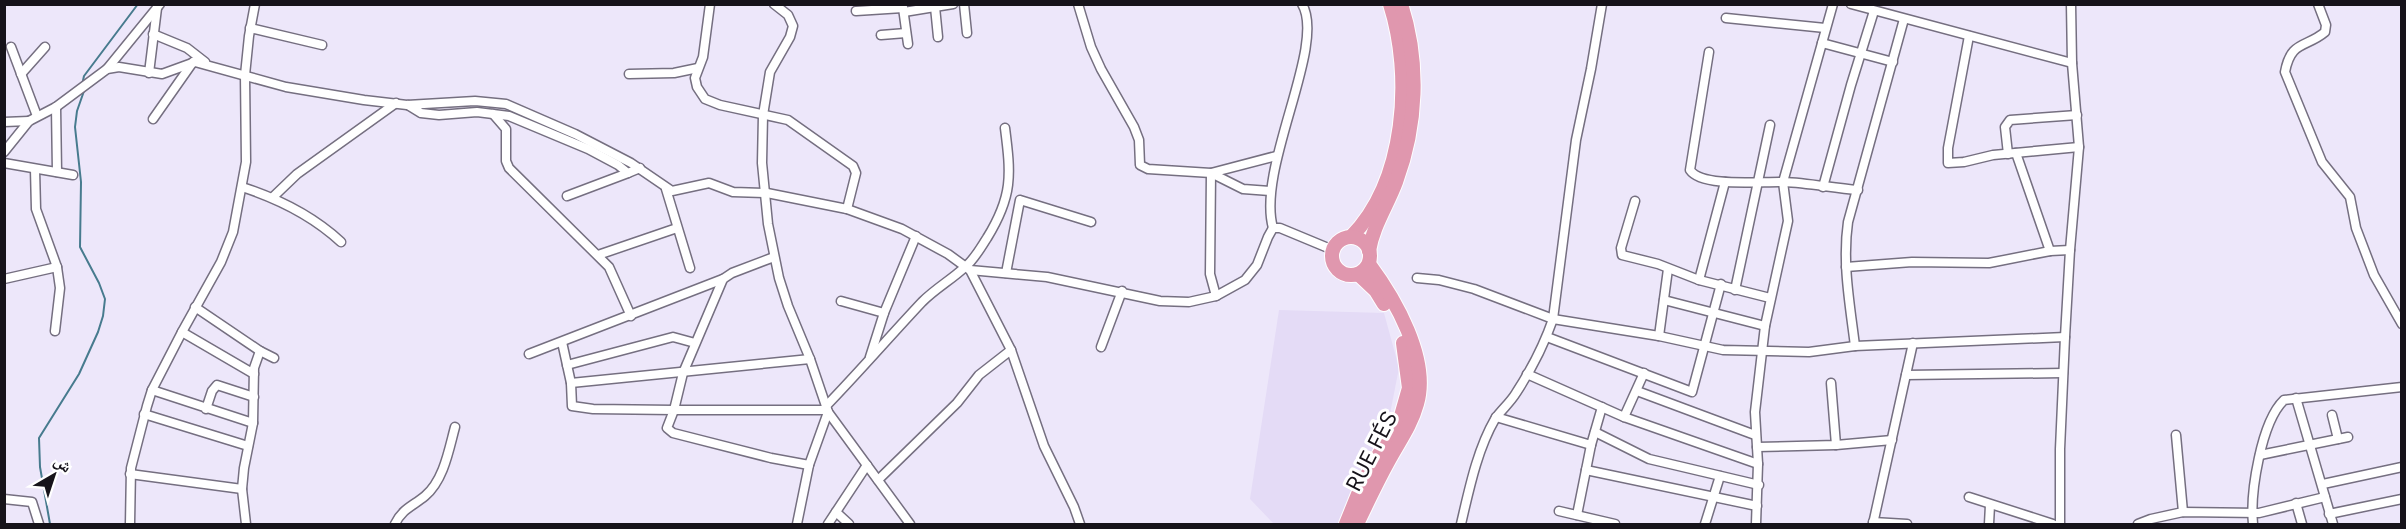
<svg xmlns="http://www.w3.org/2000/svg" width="2406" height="529" font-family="Figtree,'Noto Naskh Arabic',sans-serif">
<rect width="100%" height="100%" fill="#ede7fa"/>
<path fill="#e4dbf6" d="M1279,310L1384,313L1399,368L1387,429L1343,524H1274L1250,499Z"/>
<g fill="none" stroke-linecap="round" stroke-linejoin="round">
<g stroke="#477b8e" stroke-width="2">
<path d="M82,85L84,76L138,4"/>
<path d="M50,524L40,467L39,438L79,374L98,332L103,316L105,299L99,283L80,247L81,182L75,127L77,111L84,91"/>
</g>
<defs>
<g id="minor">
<path d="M710,4L703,57L695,78L697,87L705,99L720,105L788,120L853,166L856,173L847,209"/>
<path d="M774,4L788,15L793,26L790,37L770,72L763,115L762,163L768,224L779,278L788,306L810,359L828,412L910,524"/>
<path d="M964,4L967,33"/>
<path d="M1078,4L1091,47L1101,69L1134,127L1139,140L1140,165L1148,169L1211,173L1243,189L1270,191"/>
<path d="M1851,4L2072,63"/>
<path d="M2318,4L2326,25L2325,32C2306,48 2291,40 2285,72L2322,162L2350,197L2356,228L2374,275L2402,324"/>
<path d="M935,7L938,37"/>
<path d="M903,8L908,44"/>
<path d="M856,11L903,8"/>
<path d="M904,12L953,4"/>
<path d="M1726,18L1825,28"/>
<path d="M250,28L322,45"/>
<path d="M153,34L187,48L205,62"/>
<path d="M881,35L906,33"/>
<path d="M1969,36L1948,148V163L1964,162L1993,155L2079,147"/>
<path d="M1822,43L1893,62"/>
<path d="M11,47L37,116"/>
<path d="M1709,52L1690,170C1702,188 1763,181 1784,182C1808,183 1833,188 1858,190"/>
<path d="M107,69L160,4"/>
<path d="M149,73L157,8"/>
<path d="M21,74L45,47"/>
<path d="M629,74L674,73L698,68"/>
<path d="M408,105L421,113L439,115L477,112L509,116L588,149L618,165L628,173L640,168"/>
<path d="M56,107L57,172"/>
<path d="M493,114L506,129V161L509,168L609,267L631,316"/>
<path d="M153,119L193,62"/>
<path d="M4,122L29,121"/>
<path d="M4,152L29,121L56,107L107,69L119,67L162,74L195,62L286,87L364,100L407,105L475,101L506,104L575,134L631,163L672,191L709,183L733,192L767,193L847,209L902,229L948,254L970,270L1011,350L1044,446L1074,507L1080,524"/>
<path d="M2016,153L2050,251"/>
<path d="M2008,154L2005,127L2010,120L2077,115"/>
<path d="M4,163L73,175"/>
<path d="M35,169L36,209L57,267L60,288L55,331"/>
<path d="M242,187C279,199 313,216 341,242"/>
<path d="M1823,187L1851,85L1874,11"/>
<path d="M666,189L690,268"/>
<path d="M567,196L628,173"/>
<path d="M273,197L297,174L396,103"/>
<path d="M1635,201L1621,248L1622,255L1658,264L1699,280L1770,298"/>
<path d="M1273,228C1256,168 1327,45 1302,4"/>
<path d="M598,255L677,228"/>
<path d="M774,257L732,273L723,279L683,373L674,410H827"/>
<path d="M1846,267L1912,262L1989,263L2050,251L2070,250"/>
<path d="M970,270L1047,277L1160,301L1189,302L1216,296L1245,280L1257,265L1268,237L1273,228H1280L1333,250"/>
<path d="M1006,273L1020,200L1091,222"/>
<path d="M1417,278L1439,280L1474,289L1553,319L1659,336L1723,350L1809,352L1855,346L2065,337"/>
<path d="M4,279L57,267"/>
<path d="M1699,280L1725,182"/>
<path d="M1735,290L1770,125"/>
<path d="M1216,296L1210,274L1211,173L1276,156"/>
<path d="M1664,300L1765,326"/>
<path d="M841,301L884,313"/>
<path d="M195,307L260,351L274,358"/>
<path d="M182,332L254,374"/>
<path d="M1659,336L1668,269"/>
<path d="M1547,337L1692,392L1721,284"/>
<path d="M562,342L571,383L572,406L593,409L674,410L667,428L673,433L771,458L809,465"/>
<path d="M1855,346C1850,305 1842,263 1848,222L1904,19"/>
<path d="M1101,347L1122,291"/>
<path d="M529,354L723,279"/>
<path d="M870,357L884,313L916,236"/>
<path d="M567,365L673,337L695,343"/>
<path d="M1527,374L1624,417L1758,464"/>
<path d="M1906,375L2063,373"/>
<path d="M571,383L810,359"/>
<path d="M1831,383L1836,445"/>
<path d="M152,390L253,423"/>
<path d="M1637,391L1755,435"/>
<path d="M2296,398L2333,524"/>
<path d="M826,406C859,372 890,336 922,302C936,288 951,280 965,267C974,260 981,247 987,238C1013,196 1011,175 1005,128"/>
<path d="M206,409L212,391L217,385L254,397"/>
<path d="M144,414L248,446"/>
<path d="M2332,415L2338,439"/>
<path d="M1496,417L1591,445L1602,407"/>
<path d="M1624,417L1644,373"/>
<path d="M1595,432L1649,459L1759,485"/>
<path d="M2176,435L2183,512"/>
<path d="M1757,447L1836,445L1892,440"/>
<path d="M2260,455L2348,437"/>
<path d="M1586,470L1757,506"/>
<path d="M130,474L242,489"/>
<path d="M878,480L957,403L979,375L1011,350"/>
<path d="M2323,484L2402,467"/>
<path d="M1969,497L2053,524"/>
<path d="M4,499L32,502L39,524"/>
<path d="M2296,503L2302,524"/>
<path d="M1559,511L1615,524"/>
<path d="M836,512L849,524"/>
<path d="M2329,514L2402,499"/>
<path d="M1577,515L1591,445"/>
<path d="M1873,522L1907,524"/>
<path d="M130,524L131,468L147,406L152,390L182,332L221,262L233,232L246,162L245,75L249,36L255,4"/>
<path d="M246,524L242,489L244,468L253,423L254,368L260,351"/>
<path d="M395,524C402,509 413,506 425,496C444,480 449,449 455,427"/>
<path d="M797,524L809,465L828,412"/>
<path d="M828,524L867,465"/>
<path d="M1461,524C1469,490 1477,450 1495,419C1501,410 1510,403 1516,393C1531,370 1544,345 1553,319L1576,140L1591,69L1602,4"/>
<path d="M1705,524L1720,476"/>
<path d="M1756,524L1758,464L1755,412L1765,326L1788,221L1783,182L1833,4"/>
<path d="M1873,524L1913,343"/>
<path d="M1989,524L1990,505"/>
<path d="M2060,524V449L2065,337L2070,250L2079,147L2072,63L2071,4"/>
<path d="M2138,524L2151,519L2183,512L2259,513L2325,497"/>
<path d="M2253,524C2250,493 2261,422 2284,400L2402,387"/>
</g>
<g id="trunk">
<path d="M1351,237C1406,181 1413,76 1390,4"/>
<circle cx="1351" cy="256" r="19"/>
<path d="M1369,251C1373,226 1387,206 1396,182C1417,125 1420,63 1401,4"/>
<path d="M1358,274L1376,291L1384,304"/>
<path d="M1346,524L1363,482L1401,416L1409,388L1403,343"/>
<path d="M1357,524C1367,503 1377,482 1388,462C1398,443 1411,426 1417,404C1430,359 1395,299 1369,264"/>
</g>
</defs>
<use href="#minor" stroke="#756f80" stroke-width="11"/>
<use href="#trunk" stroke="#fff" stroke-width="16"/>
<use href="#minor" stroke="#fff" stroke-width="8"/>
<use href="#trunk" stroke="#e097ae" stroke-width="14"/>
</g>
<g text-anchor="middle" stroke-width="6" stroke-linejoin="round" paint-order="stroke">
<g font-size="22" fill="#16131a" stroke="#fff">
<text transform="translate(1371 451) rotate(-63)" y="8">RUE FÉS</text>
</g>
</g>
<rect width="2406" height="529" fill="none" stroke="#16131a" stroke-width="12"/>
<g transform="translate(54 475) rotate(39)" stroke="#ffffff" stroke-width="4.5" paint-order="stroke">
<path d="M0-4.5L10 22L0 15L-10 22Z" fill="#16131a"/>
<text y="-9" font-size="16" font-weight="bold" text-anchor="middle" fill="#16131a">ش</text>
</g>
</svg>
